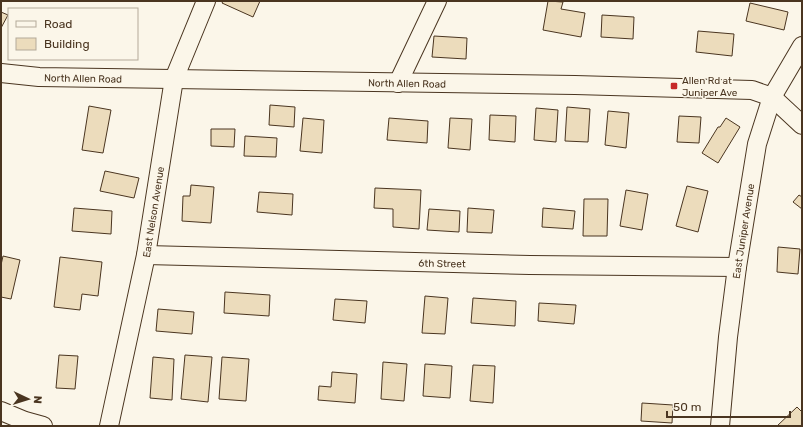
<svg xmlns="http://www.w3.org/2000/svg" width="803" height="427" font-family="Rubik,sans-serif">
<rect width="100%" height="100%" fill="#fbf6e9"/>
<g fill="#ecdcbc" stroke="#4a3520">
<path d="M223,1H260L253,17L222,3Z"/>
<path d="M548,1L563,2L561,9L585,13L581,37L543,30Z"/>
<path d="M750,3L788,12L784,30L746,21Z"/>
<path d="M1,12L8,15L1,28Z"/>
<path d="M602,15L634,17L633,39L601,37Z"/>
<path d="M698,31L734,34L732,56L696,52Z"/>
<path d="M434,36L467,38L466,59L432,57Z"/>
<path d="M270,105L295,107L294,127L269,125Z"/>
<path d="M89,106L111,110L103,153L82,150Z"/>
<path d="M567,107L590,109L588,142L565,141Z"/>
<path d="M536,108L558,110L556,142L534,140Z"/>
<path d="M608,111L629,113L626,148L605,145Z"/>
<path d="M490,115L516,116L515,142L489,140Z"/>
<path d="M679,116L701,117L699,143L677,142Z"/>
<path d="M303,118L324,120L322,153L300,151Z"/>
<path d="M389,118L428,121L427,143L387,140Z"/>
<path d="M450,118L472,119L470,150L448,148Z"/>
<path d="M726,118L740,127L718,163L702,153L718,127H720Z"/>
<path d="M211,129H235L234,147L211,146Z"/>
<path d="M245,136L277,138L276,157L244,156Z"/>
<path d="M105,171L139,178L134,198L100,191Z"/>
<path d="M191,185L214,187L211,223L182,221L183,196H190Z"/>
<path d="M687,186L708,191L698,232L676,226Z"/>
<path d="M375,188L421,190L419,229L393,227V209L374,208Z"/>
<path d="M626,190L648,194L642,230L620,226Z"/>
<path d="M259,192L293,194L292,215L257,212Z"/>
<path d="M799,195L802,197V209L793,202Z"/>
<path d="M584,199H608L607,236H583Z"/>
<path d="M74,208L112,211L111,234L72,231Z"/>
<path d="M468,208L494,210L492,233L467,232Z"/>
<path d="M543,208L575,211L573,229L542,227Z"/>
<path d="M429,209L460,211L459,232L427,230Z"/>
<path d="M778,247L800,249L798,274L777,272Z"/>
<path d="M3,256L20,260L11,299L1,297V265Z"/>
<path d="M60,257L102,262L98,296L82,294L80,310L54,307Z"/>
<path d="M225,292L270,295L269,316L224,313Z"/>
<path d="M425,296L448,298L445,334L422,333Z"/>
<path d="M473,298L516,301L515,326L471,323Z"/>
<path d="M335,299L367,301L365,323L333,320Z"/>
<path d="M539,303L576,305L574,324L538,321Z"/>
<path d="M158,309L194,312L192,334L156,331Z"/>
<path d="M59,355L78,356L75,389L56,388Z"/>
<path d="M185,355L212,357L208,402L181,399Z"/>
<path d="M153,357L174,359L172,400L150,398Z"/>
<path d="M222,357L249,359L246,401L219,399Z"/>
<path d="M383,362L407,364L404,401L381,399Z"/>
<path d="M425,364L452,366L450,398L423,396Z"/>
<path d="M473,365L495,366L493,403L470,401Z"/>
<path d="M332,372L357,374L355,403L318,400L319,386L331,387Z"/>
<path d="M642,403L673,405L672,423L641,421Z"/>
<path d="M797,407L802,412V426H777Z"/>
</g>
<g fill="none" stroke-linecap="round" stroke-linejoin="round">
<defs>
<g id="minor">
<path d="M1,73L39,77L575,85L752,90L772,97L802,125"/>
<path d="M398,83L437,1"/>
<path d="M146,255L530,265L737,267"/>
<path d="M1,411L25,421L43,426"/>
<path d="M109,426L146,255L174,79L206,1"/>
<path d="M720,426L728,337L737,267L757,144L772,97L802,46"/>
</g>
</defs>
<use href="#minor" stroke="#4a3520" stroke-width="20"/>
<use href="#minor" stroke="#fbf6e9" stroke-width="18"/>
</g>
<rect fill="#c62828" stroke="#fbf6e9" stroke-width="1.5" x="670" y="82" width="8" height="8" rx="2"/>
<g text-anchor="middle" stroke-width="3" stroke-linejoin="round" paint-order="stroke">
<g font-size="10" fill="#4a3520" stroke="#fbf6e9">
<text transform="translate(83 78) rotate(1)" y="4">North Allen Road</text>
<text transform="translate(407 83) rotate(1)" y="4">North Allen Road</text>
<text transform="translate(153 212) rotate(-81)" y="4">East Nelson Avenue</text>
<text transform="translate(743 231) rotate(-81)" y="4">East Juniper Avenue</text>
<text transform="translate(442 263) rotate(1)" y="4">6th Street</text>
</g>
<g font-size="10" fill="#4a3520" stroke="#fbf6e9" text-anchor="start">
<text x="682" y="84">Allen Rd at<tspan x="682" dy="12">Juniper Ave</tspan></text>
</g>
</g>
<rect width="803" height="427" fill="none" stroke="#4a3520" stroke-width="4"/>
<rect x="8" y="8" width="130" height="52" fill="#fbf6e9" stroke="#b4a999"/>
<rect x="16" y="21" width="20" height="6" fill="#fbf6e9" stroke="#b4a999"/>
<text x="44" y="28" font-size="12" fill="#4a3520">Road</text>
<rect x="16" y="38" width="20" height="12" fill="#ecdcbc" stroke="#b4a999"/>
<text x="44" y="48" font-size="12" fill="#4a3520">Building</text>
<g transform="translate(28 399) rotate(94)" stroke="#fbf6e9" stroke-width="3" paint-order="stroke">
<path d="M0-3L7 15L0 10L-7 15Z" fill="#4a3520"/>
<text y="-6" font-size="11" font-weight="bold" text-anchor="middle" fill="#4a3520">N</text>
</g>
<path d="M667 411v6h123v-6" fill="none" stroke="#4a3520" stroke-width="2"/>
<text x="673" y="411" font-size="12" fill="#4a3520" stroke="#fbf6e9" stroke-width="3" paint-order="stroke">50 m</text>
</svg>
